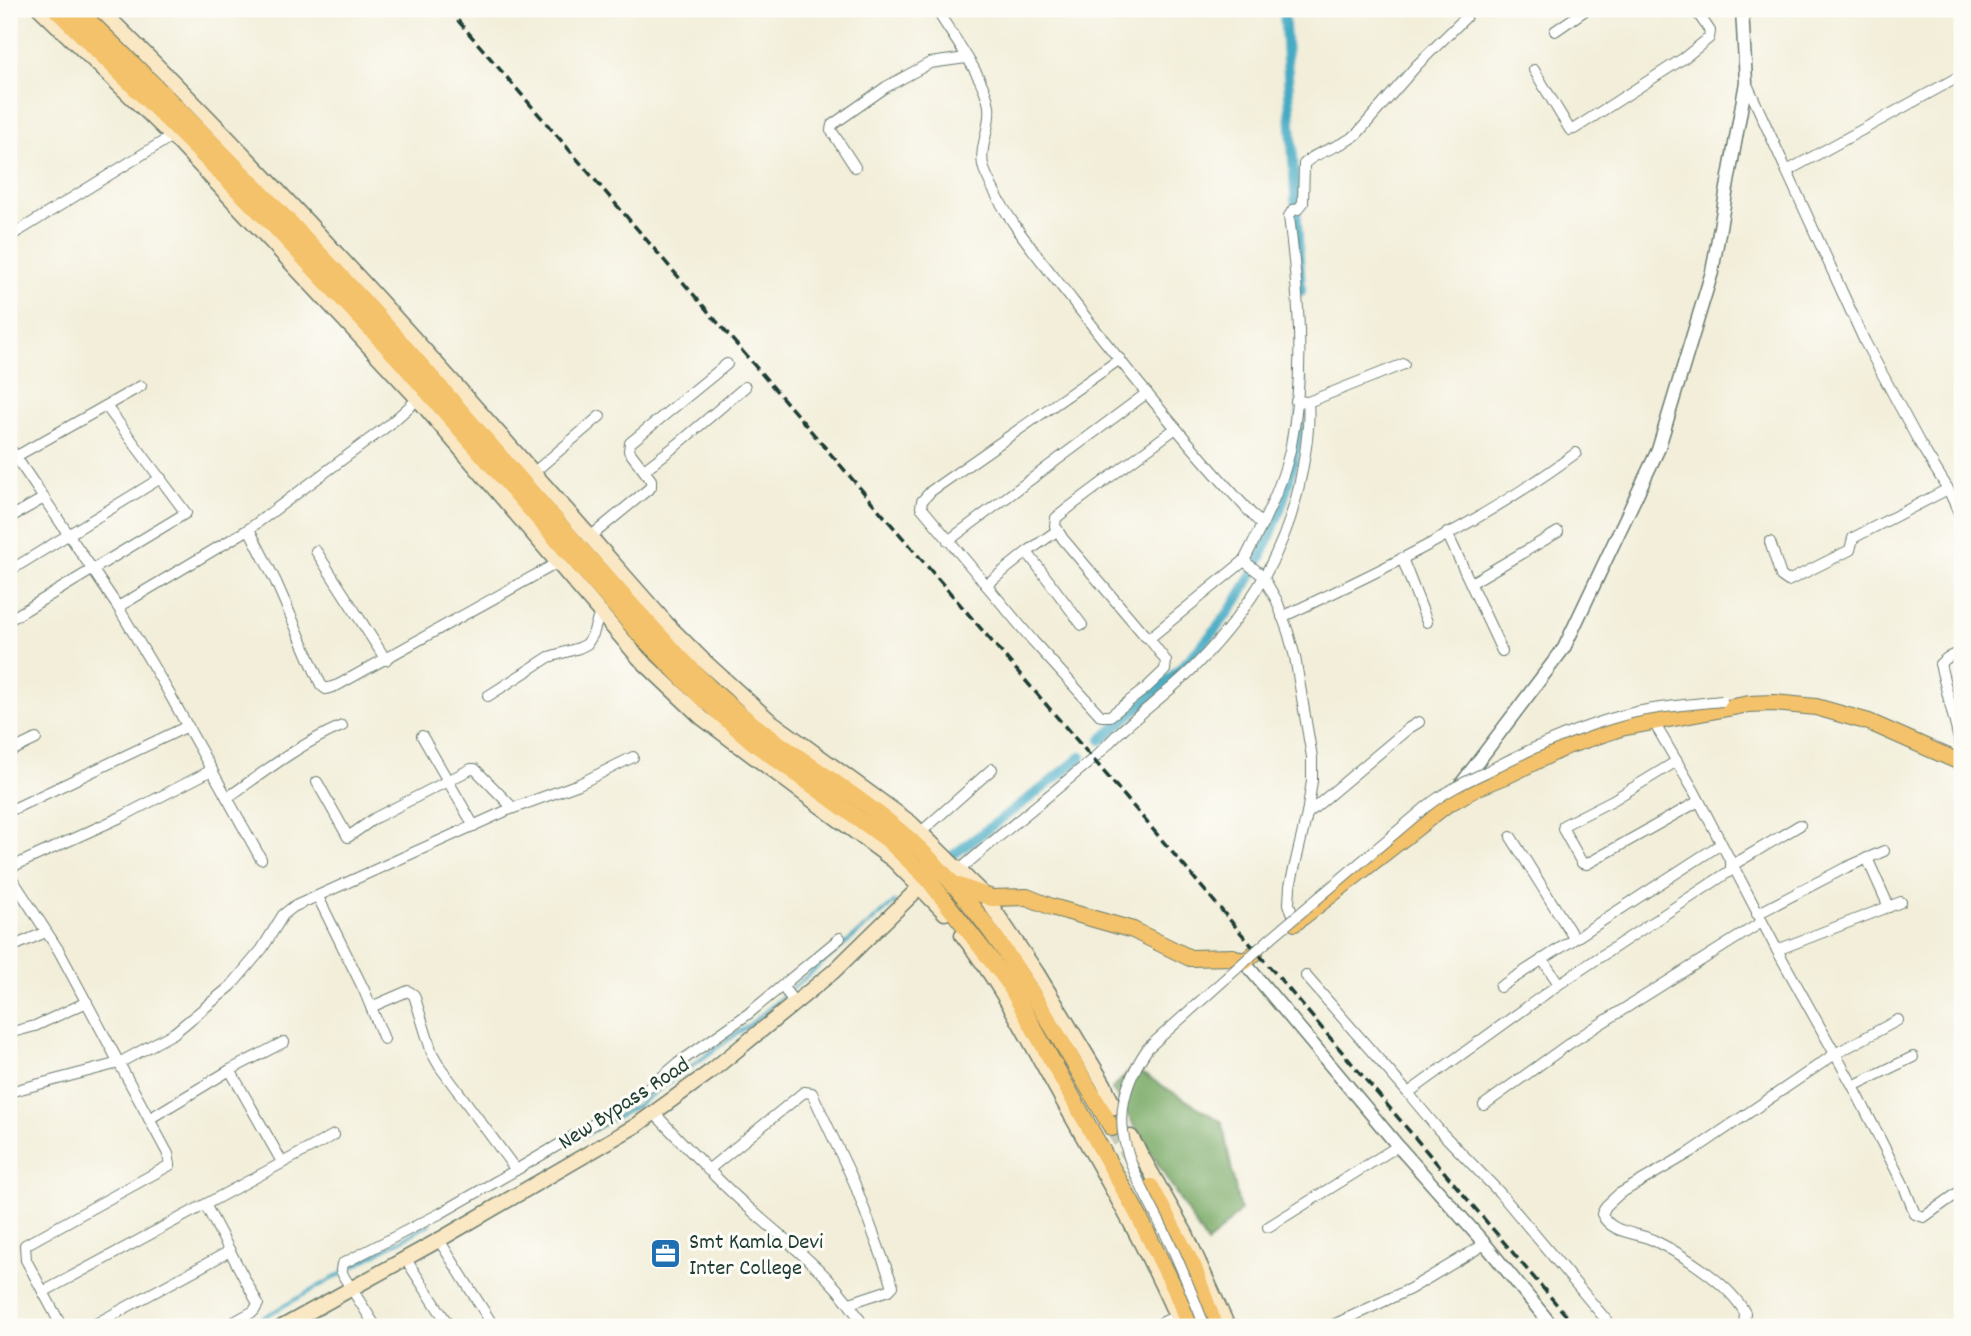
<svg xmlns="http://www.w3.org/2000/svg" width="1971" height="1336" font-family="Dekko,sans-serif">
<rect width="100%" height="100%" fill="#fdfcf7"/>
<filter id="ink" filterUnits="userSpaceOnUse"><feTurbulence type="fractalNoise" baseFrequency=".0143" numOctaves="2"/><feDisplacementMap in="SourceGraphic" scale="14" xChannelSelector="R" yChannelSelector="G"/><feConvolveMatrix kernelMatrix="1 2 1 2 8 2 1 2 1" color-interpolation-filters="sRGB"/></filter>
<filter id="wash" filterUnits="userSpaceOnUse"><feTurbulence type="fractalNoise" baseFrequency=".00686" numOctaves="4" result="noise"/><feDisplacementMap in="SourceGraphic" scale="28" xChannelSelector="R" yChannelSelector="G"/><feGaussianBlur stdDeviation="1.57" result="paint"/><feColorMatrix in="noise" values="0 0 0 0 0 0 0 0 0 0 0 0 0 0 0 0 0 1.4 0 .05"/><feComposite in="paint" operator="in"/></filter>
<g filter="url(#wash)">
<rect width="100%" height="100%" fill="#f2eed9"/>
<path fill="#77a863" stroke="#4b724c" stroke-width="2" d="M1133,1068L1222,1122L1240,1211L1207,1244L1112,1089Z"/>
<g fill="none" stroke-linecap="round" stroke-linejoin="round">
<g stroke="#45aac4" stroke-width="3.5">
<path d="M580,1138L636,1106L749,1025L895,902"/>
<path d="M246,1327L430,1224"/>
</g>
<g stroke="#45aac4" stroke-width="10">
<path d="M1284,9L1301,291"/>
<path d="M1101,740C1142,704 1185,668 1219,625C1270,561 1303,462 1302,381"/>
<path d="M953,855L1044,787L1081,757"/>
</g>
</g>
</g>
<g filter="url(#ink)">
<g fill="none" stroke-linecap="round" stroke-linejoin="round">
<path stroke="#c8cbb8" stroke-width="16" stroke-dasharray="16 8" stroke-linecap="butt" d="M1112,1128L1151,1187"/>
<defs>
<g id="minor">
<path d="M936,9C951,34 985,78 989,106C992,130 975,151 986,174C1006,221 1042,261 1073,301C1133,378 1195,454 1262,525L1244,561L1262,575L1277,601L1288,632L1295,657L1312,757V781L1307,814L1290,886L1289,904L1296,922"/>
<path d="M1555,31L1587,9"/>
<path d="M1534,70L1570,130L1574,129L1684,58L1709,38L1710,31L1695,9"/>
<path d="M1746,82L1865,342L1919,442L1948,489L1853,538L1850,550L1788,581L1781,576L1770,542"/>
<path d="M855,167L831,130L832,125L886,87L930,63L966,58"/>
<path d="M1787,171L1962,75"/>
<path d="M9,237L172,136"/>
<path d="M1120,359L931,491L922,501L921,507L1033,641L1101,716H1110L1145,689L1165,670L1166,661L1148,637"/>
<path d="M1308,402L1404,364"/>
<path d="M1176,428L1071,506L1056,518L1055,526L1063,539L1146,637L1152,636L1244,561"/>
<path d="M9,447L118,607L249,529L390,424L418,399"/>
<path d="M15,457L141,386"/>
<path d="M644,470L678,444L745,387"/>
<path d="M533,473L600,416"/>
<path d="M1948,489L1962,519"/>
<path d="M9,518L44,498"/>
<path d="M1262,525C1274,500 1286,473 1291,445C1306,370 1298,291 1289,216L1293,210L1298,209L1303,203L1304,164C1317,150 1341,148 1357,134L1417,65L1466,17"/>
<path d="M249,529L276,582L321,685L326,689L338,685L559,562"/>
<path d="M1447,533L1502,651"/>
<path d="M590,537L651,487V480L629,451L630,443L727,364"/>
<path d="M948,541L1147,393"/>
<path d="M316,551L386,660"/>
<path d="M1027,552L1082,625"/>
<path d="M1402,558L1427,622"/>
<path d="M9,571L161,478"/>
<path d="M1471,583L1558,532"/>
<path d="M986,585L1027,552L1058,530"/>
<path d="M118,607L169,693L261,859"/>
<path d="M1282,617C1383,570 1487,519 1576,453"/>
<path d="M9,620L186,513L106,406"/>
<path d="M1962,651L1947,658L1940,664L1962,751"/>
<path d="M488,696L549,657L579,648L587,644L593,634L600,612"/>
<path d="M1653,721L1694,791L1777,950L1901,902"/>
<path d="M422,736L474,826"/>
<path d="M9,752L36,739"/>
<path d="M1677,761L1613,800L1564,825L1563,829L1582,863L1587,864L1699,801"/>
<path d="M317,782L348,837L375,818L471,769H475L513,808"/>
<path d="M227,798C264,772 301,743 342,726"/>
<path d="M9,811L188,726"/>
<path d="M1307,814L1409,728L1419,722"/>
<path d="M921,832L992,769"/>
<path d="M1511,837L1574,938"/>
<path d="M1867,858L1889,907"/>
<path d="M1731,866L1800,825"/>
<path d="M9,868L121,817L212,770"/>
<path d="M9,874L59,951L119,1063L9,1092"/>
<path d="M955,874C1000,834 1048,797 1094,758C1103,750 1111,740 1120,732C1145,709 1173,689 1196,665C1251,608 1288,550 1302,471C1306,449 1310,425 1308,402L1296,401"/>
<path d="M318,897L364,990L384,1039"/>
<path d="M1757,914L1845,868L1884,851"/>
<path d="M9,948L46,932"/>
<path d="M1777,950L1853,1086L1903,1184L1915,1214L1924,1217L1962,1190"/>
<path d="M1542,959L1559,984L1408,1093L1438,1129L1500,1193L1612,1327"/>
<path d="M1306,976L1408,1093"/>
<path d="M1559,984L1733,869"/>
<path d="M782,986L795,1003"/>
<path d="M1500,987L1721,844"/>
<path d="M371,1007L408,991L414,995L432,1053L440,1067L516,1170L441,1213L342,1264L341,1270L344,1277L376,1327"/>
<path d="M9,1033L35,1026L87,1002"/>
<path d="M230,1070L282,1162"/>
<path d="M1853,1086L1913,1057"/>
<path d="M1484,1105L1570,1043L1762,922"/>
<path d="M654,1113C685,1145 715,1179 749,1208C790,1245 837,1278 864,1327"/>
<path d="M149,1119L230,1070L284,1042"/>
<path d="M516,1170L599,1121L655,1083L677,1064L748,1014L840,938"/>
<path d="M708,1170L804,1092L812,1093L854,1182L893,1286L889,1290L850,1303"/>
<path d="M206,1206L258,1304L254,1311L225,1327"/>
<path d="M1268,1227L1398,1146"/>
<path d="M439,1240L494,1327"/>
<path d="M405,1258L450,1327"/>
<path d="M43,1292L334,1135"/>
<path d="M62,1327L26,1260L25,1245L170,1165L168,1154L119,1063L174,1033L231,986L262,949L283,915L293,907L508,810L579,784L633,757"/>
<path d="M90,1327L230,1251"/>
<path d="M1153,1327L1176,1316"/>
<path d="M1329,1327L1410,1289L1485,1244"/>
<path d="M1744,1327L1745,1313C1730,1284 1682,1254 1653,1240C1636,1232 1611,1234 1602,1214L1606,1206L1619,1194L1691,1152L1835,1054L1898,1020"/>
</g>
<g id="tertiary">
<path d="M1458,788L1564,648L1658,450L1712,272L1746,82L1742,9"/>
<path d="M1244,962L1398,1146L1485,1244L1553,1327"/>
</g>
<g id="secondary">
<path d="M40,9L179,143L417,398L639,658L702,718L894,861L945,913"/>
<path d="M100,9C300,204 482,414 667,624L702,659L768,719L911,823L984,895L1037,973L1104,1084L1114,1107"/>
<path d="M962,935C1002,985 1031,1044 1062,1099C1104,1174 1147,1248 1181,1327"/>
<path d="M1131,1137L1186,1234L1228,1327"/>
<path d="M282,1327L439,1240L637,1125L710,1072L833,972L927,880"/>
</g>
<g id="primary">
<path d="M56,9L274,226L398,358L642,637L701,697L754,743L888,840L928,879L1008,982L1136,1211L1175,1289L1190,1327"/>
<path d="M77,9C183,113 289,218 389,329C491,444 589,563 696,674C758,739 842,780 909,839C997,918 1052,1028 1112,1128"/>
<path d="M953,884L992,898L1027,897L1052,907L1133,930L1190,958L1233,957L1244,962L1255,953"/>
<path d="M1295,923L1446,805L1476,788L1508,775L1567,746L1621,728L1749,704L1774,703L1816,707L1869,722L1962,763"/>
<path d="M1151,1187L1194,1268L1215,1327"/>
</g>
</defs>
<use href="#minor" stroke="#697b6e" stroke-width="12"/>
<use href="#tertiary" stroke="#697b6e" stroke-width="15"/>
<use href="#secondary" stroke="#697b6e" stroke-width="17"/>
<use href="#primary" stroke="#697b6e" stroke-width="18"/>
<use href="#minor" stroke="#fff" stroke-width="10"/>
<use href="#tertiary" stroke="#fff" stroke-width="12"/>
<use href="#secondary" stroke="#fae7c3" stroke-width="14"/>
<use href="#primary" stroke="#f3c26a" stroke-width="16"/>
<path stroke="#1f3d34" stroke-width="3.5" stroke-dasharray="10 5" stroke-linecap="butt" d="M448,9L1093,759L1576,1327"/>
<defs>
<path id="minor-bridge" d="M1205,1327C1193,1297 1182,1267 1167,1237C1133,1168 1096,1122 1148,1048L1272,937L1426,807C1444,792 1465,782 1486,772C1533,747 1585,724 1636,712C1665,706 1693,704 1722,701"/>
</defs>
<use href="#minor-bridge" stroke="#697b6e" stroke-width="12" stroke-linecap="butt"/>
<use href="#minor-bridge" stroke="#fff" stroke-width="10"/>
</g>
</g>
<defs>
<symbol id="office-square" viewBox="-11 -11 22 22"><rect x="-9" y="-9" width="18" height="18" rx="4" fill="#1f6fb2" stroke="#fdfcf7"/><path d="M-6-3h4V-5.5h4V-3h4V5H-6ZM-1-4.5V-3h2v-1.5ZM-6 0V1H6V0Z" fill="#fff"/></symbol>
</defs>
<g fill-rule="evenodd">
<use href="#office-square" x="648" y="1236" width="35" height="35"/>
</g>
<g text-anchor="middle" stroke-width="6" stroke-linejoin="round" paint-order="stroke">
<g font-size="23" fill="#1f3d34" stroke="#fdfcf7">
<text transform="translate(623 1102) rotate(-33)" y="8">New Bypass Road</text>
</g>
<g font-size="23" fill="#1f3d34" stroke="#fdfcf7" text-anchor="start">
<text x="689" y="1248">Smt Kamla Devi<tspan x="689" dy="26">Inter College</tspan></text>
</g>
</g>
<rect width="1971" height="1336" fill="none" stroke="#fdfcf7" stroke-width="35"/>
</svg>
